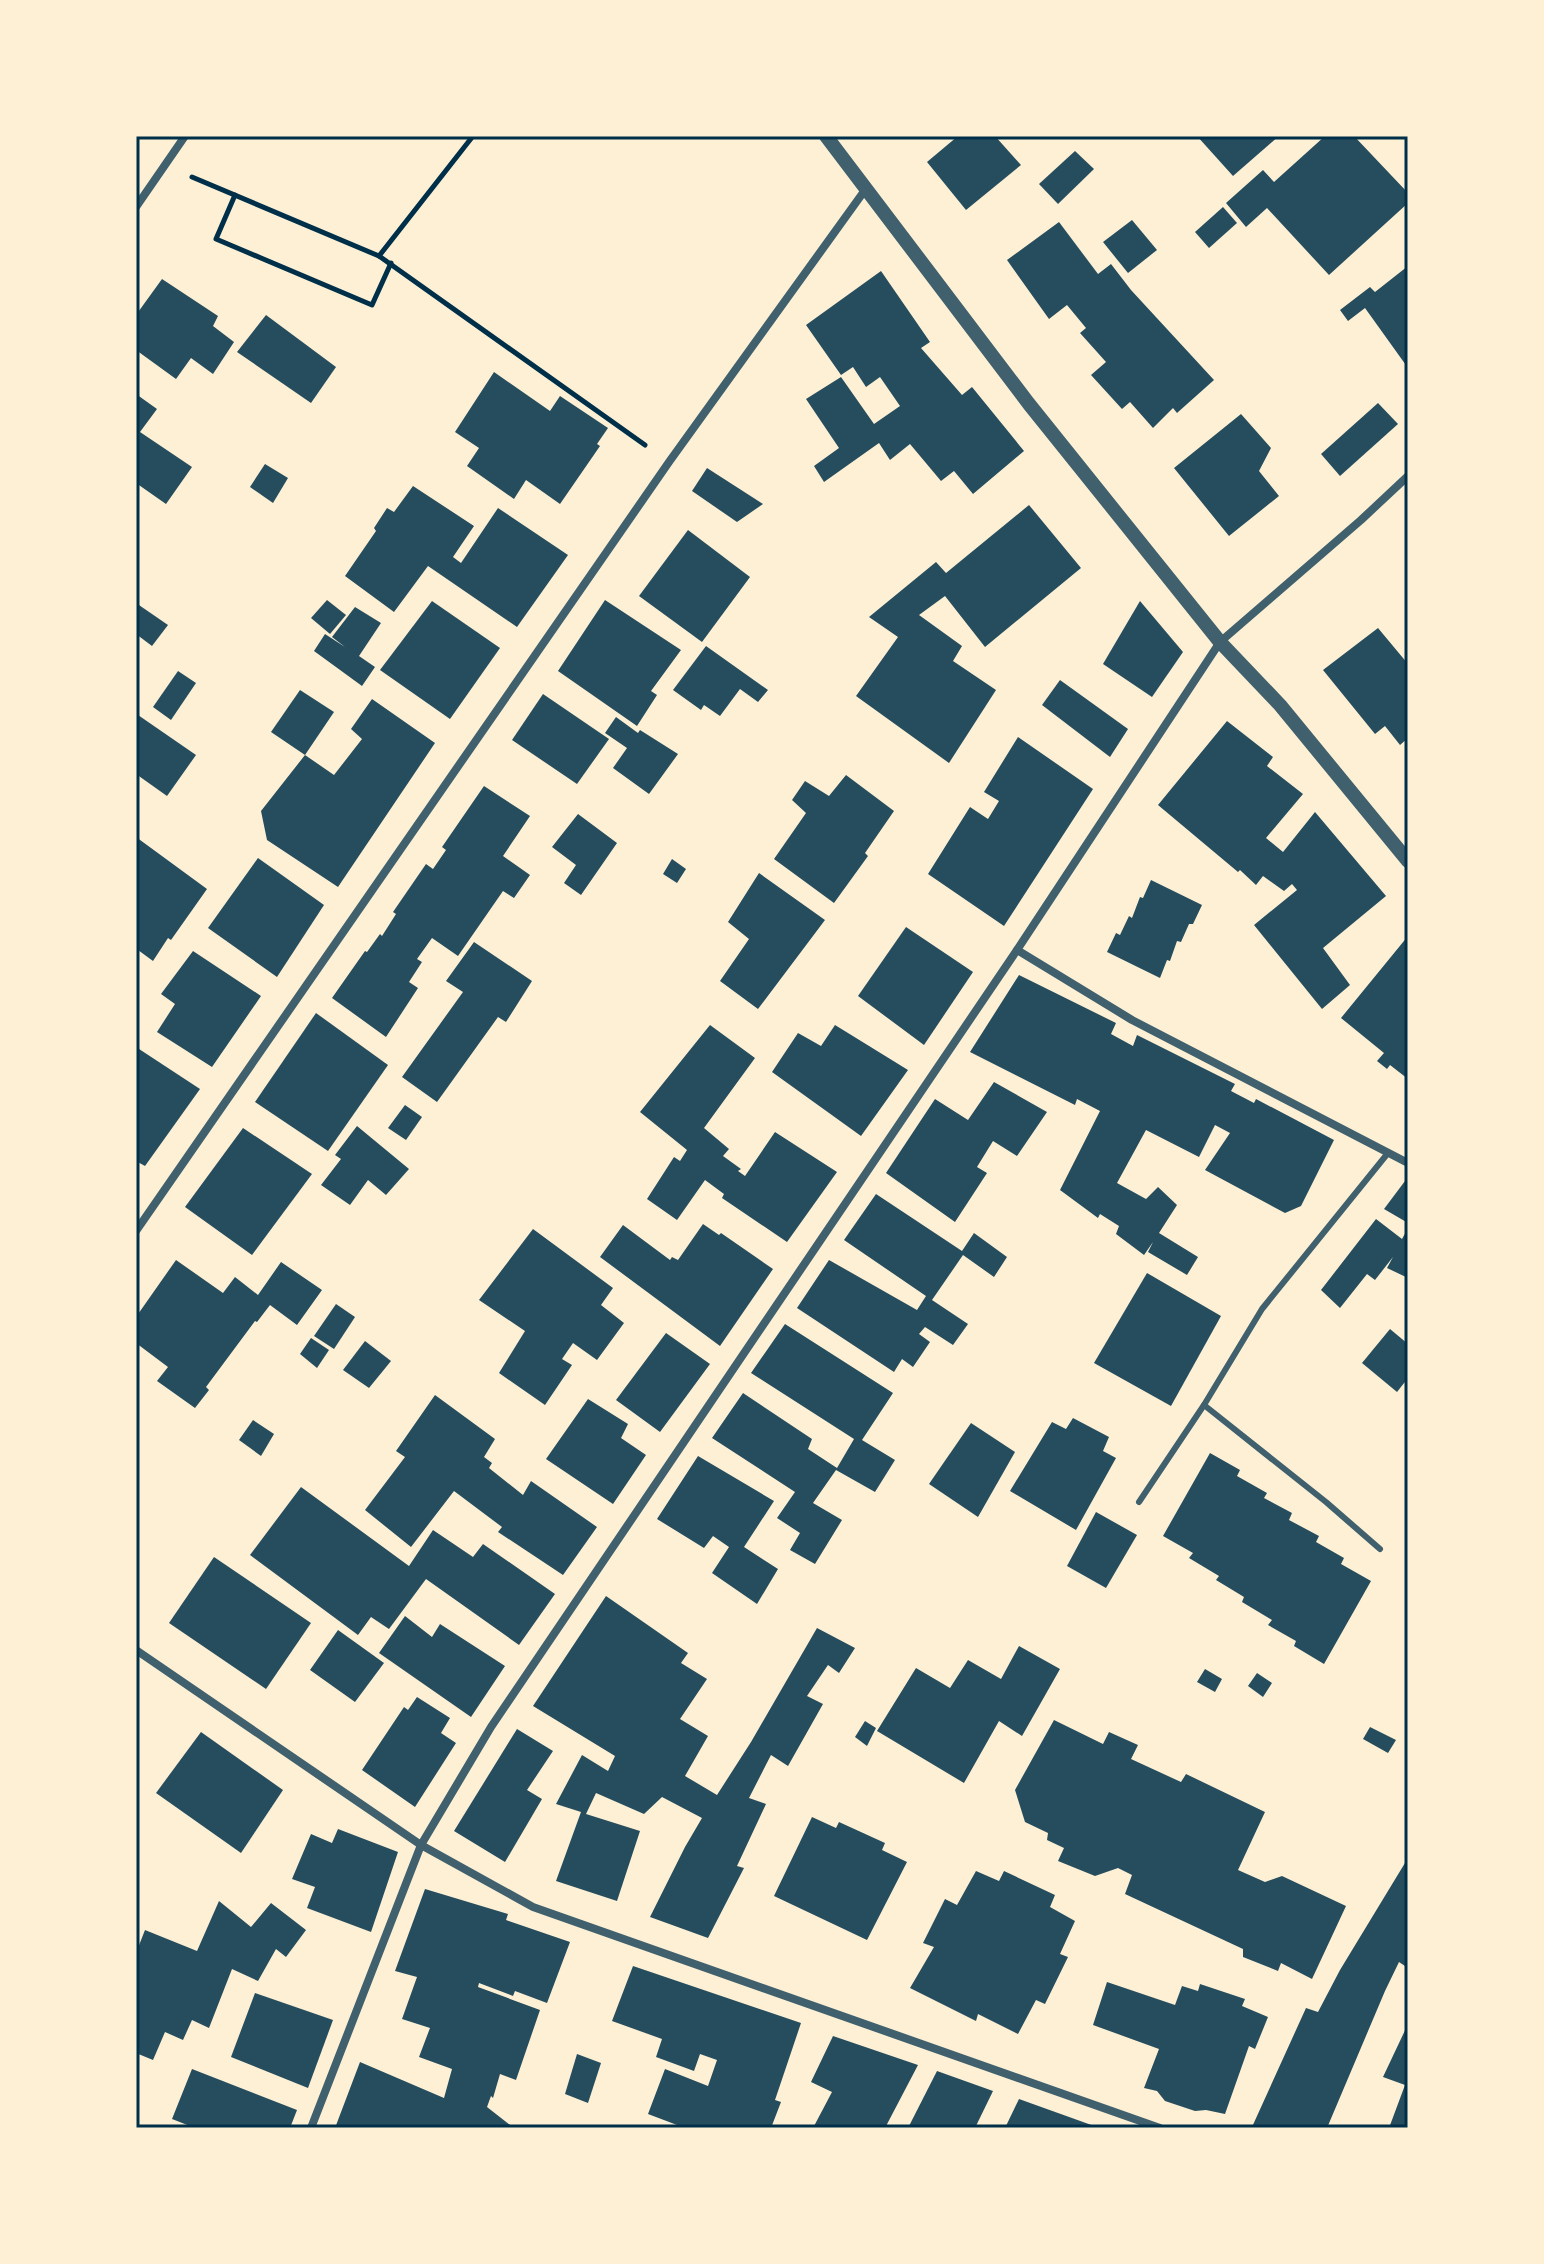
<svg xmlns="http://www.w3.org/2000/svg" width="1544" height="2264" font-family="'Open Sans',sans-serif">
<rect width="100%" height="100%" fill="#fdf0d5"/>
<g fill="#264d5e">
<path d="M958,136H995L1021,165L966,210L927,162Z"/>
<path d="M1197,136H1279L1233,176Z"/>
<path d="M1325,136H1354L1408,193V203L1329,275L1267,208L1246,227L1226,203L1263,170L1274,182Z"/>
<path d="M1075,151L1094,169L1058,204L1039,184Z"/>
<path d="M1223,207L1237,223L1209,248L1195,232Z"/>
<path d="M1132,220L1157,250L1128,273L1103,242Z"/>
<path d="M1059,222L1098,274L1111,264L1131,290L1214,380L1177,413L1173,408L1153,428L1130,402L1122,409L1091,375L1106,362L1080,333L1086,328L1067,305L1049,319L1007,260Z"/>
<path d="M1408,266V368L1365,308L1348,321L1340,310L1370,287L1375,292Z"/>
<path d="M881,271L930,342L921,348L962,395L972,387L1024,451L973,494L954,471L941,481L910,444L890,460L879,443L824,482L814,466L839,448L806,399L841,377L874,424L900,406L880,377L866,387L853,367L841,375L806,325Z"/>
<path d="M162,279L218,316L213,326L234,342L213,374L191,358L176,379L136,350V315Z"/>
<path d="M266,315L336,367L311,403L237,352Z"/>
<path d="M494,372L550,411L560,396L608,428L597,444L600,446L560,504L526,480L514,499L467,466L479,448L455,432Z"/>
<path d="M136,394L157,409L140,432L192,467L166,504L136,483Z"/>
<path d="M1378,403L1398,424L1340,476L1321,454Z"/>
<path d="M1241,414L1271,448L1259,471L1279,496L1229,536L1174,468Z"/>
<path d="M265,464L288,478L273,503L250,487Z"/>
<path d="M707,468L763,504L737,522L692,491Z"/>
<path d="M413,486L474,526L453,557L461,563L498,508L568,555L517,627L428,566L394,612L345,576L376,531L374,528L387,508L394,512Z"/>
<path d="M1029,505L1081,568L985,647L945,596L919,615L962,646L953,661L996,690L949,763L856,696L898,637L869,617L936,562L946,573Z"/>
<path d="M688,530L750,577L702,642L639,596Z"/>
<path d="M327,600L346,615L330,634L311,618Z"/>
<path d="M605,600L681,650L651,691L657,695L637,726L558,671Z"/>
<path d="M432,601L500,648L450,719L380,670Z"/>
<path d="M1140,601L1183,652L1152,697L1103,664Z"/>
<path d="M136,603L168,625L152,646L136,634Z"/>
<path d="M355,607L381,623L359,656L375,667L362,686L314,651L325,634L345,647L332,637Z"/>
<path d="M1378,628L1408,664V738L1400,745L1385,726L1375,734L1323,670Z"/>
<path d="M706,646L768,690L758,702L740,689L720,716L704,705L701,710L673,690Z"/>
<path d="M178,671L196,683L171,720L153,707Z"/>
<path d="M1060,680L1128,729L1110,757L1042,705Z"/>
<path d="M300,690L334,712L305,755L271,732Z"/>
<path d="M543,694L609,739L577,784L512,740Z"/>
<path d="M372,699L435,743L338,887L267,840L261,811L305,755L334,775L362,739L351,729Z"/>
<path d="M138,715L196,755L167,796L136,774V718Z"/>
<path d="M616,717L638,733L640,730L678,754L649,794L613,768L627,748L605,733Z"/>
<path d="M1227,721L1273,757L1267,766L1303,794L1266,838L1283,852L1315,812L1386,896L1323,948L1350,985L1322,1009L1254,925L1297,890L1292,884L1284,891L1263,876L1256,885L1240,870L1238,872L1158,805Z"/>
<path d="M1018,737L1093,789L1004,926L928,874L970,807L988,819L999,801L984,792Z"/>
<path d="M846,775L894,811L865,853L868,856L834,903L774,859L806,813L792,800L805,781L829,796Z"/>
<path d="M484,786L530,816L503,856L530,875L514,898L503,891L458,956L432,938L417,959L422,962L409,982L418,988L386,1037L332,998L365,951L367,952L380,934L382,936L396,914L393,912L426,864L433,869L446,850L442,847Z"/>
<path d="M578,814L617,843L581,895L564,883L576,865L552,847Z"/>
<path d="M136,837L207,889L171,940L168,938L153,961L138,950L136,954Z"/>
<path d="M258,858L324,905L277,977L208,928Z"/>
<path d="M672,859L686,869L677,883L663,874Z"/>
<path d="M759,873L825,920L758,1009L720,981L749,939L728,922Z"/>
<path d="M1151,880L1202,905L1193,924H1189L1181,942L1177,941L1170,961L1167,960L1160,978L1107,952L1116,933L1120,935L1129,916L1132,918L1140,897L1143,898Z"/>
<path d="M906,927L973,972L924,1045L858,996Z"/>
<path d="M1408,936V1079L1390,1065L1387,1069L1377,1061L1384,1053L1341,1018Z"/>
<path d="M474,942L532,981L506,1022L498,1017L437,1102L402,1077L463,992L446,981Z"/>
<path d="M193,951L261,996L212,1067L157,1032L175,1004L161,994Z"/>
<path d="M1019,975L1116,1023L1111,1034L1133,1046L1137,1035L1235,1084L1231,1091L1254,1103L1256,1099L1334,1140L1301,1206L1285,1213L1205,1170L1230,1133L1215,1125L1199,1157L1146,1130L1117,1183L1146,1199L1158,1187L1177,1205L1159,1233L1198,1257L1187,1275L1148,1252L1153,1242L1144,1255L1116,1234L1119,1226L1100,1214L1098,1218L1060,1190L1100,1111L1077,1099L1075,1105L970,1052Z"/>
<path d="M316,1013L388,1065L328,1151L255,1102Z"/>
<path d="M710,1025L755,1058L704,1128L729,1149L723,1156L741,1169L738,1171L745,1176L775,1132L837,1172L787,1242L722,1198L724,1194L705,1180L677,1220L647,1199L674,1157L680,1161L687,1150L640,1112Z"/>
<path d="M835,1025L908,1070L861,1136L772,1072L798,1033L821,1046Z"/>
<path d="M136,1047L200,1089L145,1166L136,1161Z"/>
<path d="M994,1082L1047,1112L1017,1156L993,1141L977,1167L987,1173L955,1222L886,1173L935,1099L968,1120Z"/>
<path d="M405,1105L422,1117L406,1140L388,1128Z"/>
<path d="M357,1126L409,1169L386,1195L368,1180L350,1205L321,1185L341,1159L335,1155Z"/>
<path d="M243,1128L312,1174L252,1255L185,1207Z"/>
<path d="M1408,1177V1223L1384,1209Z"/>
<path d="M876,1194L962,1251L974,1233L1007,1257L994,1277L963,1255L932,1300L968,1324L953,1345L925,1327L919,1334L930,1342L913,1367L902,1359L894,1372L797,1308L829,1260L917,1310L926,1296L844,1240Z"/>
<path d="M1376,1219L1402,1239L1408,1228V1278L1387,1268L1393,1257L1375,1280L1367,1274L1340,1308L1321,1290Z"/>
<path d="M703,1224L719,1235L721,1233L773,1269L720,1346L600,1257L623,1225L670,1260L672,1257L678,1260Z"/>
<path d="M533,1229L613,1288L601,1305L624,1323L597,1360L573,1343L562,1359L572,1365L545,1405L499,1373L525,1331L479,1300Z"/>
<path d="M176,1260L223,1293L235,1277L258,1295L281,1262L322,1290L297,1325L270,1305L257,1322L255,1321L206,1387L209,1390L195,1408L157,1381L168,1367L136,1343V1317Z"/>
<path d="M1147,1273L1221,1316L1171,1406L1094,1363Z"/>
<path d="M336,1304L355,1317L334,1349L314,1336Z"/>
<path d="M785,1324L893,1393L862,1440L895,1460L875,1492L836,1470L813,1503L842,1520L815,1564L790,1550L800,1533L777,1518L795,1492L712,1438L743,1393L812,1439L808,1449L837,1468L854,1439L751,1373Z"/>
<path d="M1390,1329L1408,1344V1378L1397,1392L1362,1363Z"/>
<path d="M666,1333L710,1364L660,1432L616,1400Z"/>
<path d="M311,1338L329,1350L317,1368L300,1354Z"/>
<path d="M365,1341L391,1361L369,1388L343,1370Z"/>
<path d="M435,1395L495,1439L484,1457L492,1463L489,1468L523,1495L531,1481L597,1527L563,1575L498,1532L502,1527L454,1491L411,1547L365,1510L405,1457L396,1451Z"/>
<path d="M588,1399L628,1424L621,1438L646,1455L613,1504L546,1459Z"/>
<path d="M1073,1418L1109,1437L1103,1451L1116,1458L1076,1530L1010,1491L1052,1422L1066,1429Z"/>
<path d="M253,1420L274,1434L261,1456L239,1440Z"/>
<path d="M971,1423L1015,1452L978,1517L929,1484Z"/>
<path d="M1210,1453L1240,1470L1237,1476L1267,1493L1264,1498L1292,1513L1289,1520L1319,1536L1316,1542L1344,1558L1341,1564L1371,1581L1324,1664L1294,1646L1296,1641L1268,1625L1272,1620L1242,1602L1244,1597L1216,1580L1219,1576L1189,1558L1193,1553L1163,1536Z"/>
<path d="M698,1456L774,1501L744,1547L778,1569L757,1604L712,1573L729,1547L713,1536L704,1548L657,1519Z"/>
<path d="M301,1487L409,1566L433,1530L473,1557L483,1544L555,1594L519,1645L426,1579L389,1629L371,1617L358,1635L250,1555Z"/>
<path d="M1096,1512L1137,1535L1106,1588L1067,1566Z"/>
<path d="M214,1557L311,1623L266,1689L169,1623Z"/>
<path d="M606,1596L688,1653L681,1663L707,1679L680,1719L708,1736L685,1776L717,1795L751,1742L817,1628L855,1648L839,1673L828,1665L807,1696L823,1704L788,1766L771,1755L749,1798L766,1804L737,1866L744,1868L708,1938L650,1917L685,1847L702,1818L662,1797L644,1814L596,1793L586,1814L640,1831L617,1901L556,1881L581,1812L556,1804L582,1755L608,1771L615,1756L533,1706Z"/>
<path d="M405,1616L432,1637L440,1624L505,1666L471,1717L379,1653Z"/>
<path d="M338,1630L384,1663L355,1702L310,1670Z"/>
<path d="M1019,1646L1060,1669L1022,1736L999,1721L964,1783L877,1731L916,1668L950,1688L968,1660L1001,1679Z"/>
<path d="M1205,1669L1222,1679L1215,1692L1197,1682Z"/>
<path d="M1257,1673L1272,1683L1263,1697L1248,1686Z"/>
<path d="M417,1697L450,1718L441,1733L456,1743L415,1807L362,1770L404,1707L408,1710Z"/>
<path d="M1054,1720L1103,1744L1109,1732L1138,1745L1131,1759L1181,1782L1186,1774L1265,1812L1238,1870L1265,1882L1282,1876L1346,1906L1312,1979L1281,1963L1278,1971L1243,1957V1949L1125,1894L1132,1875L1118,1868L1095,1876L1058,1861L1064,1848L1047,1840L1048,1833L1025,1822L1015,1790Z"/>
<path d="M865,1721L876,1728L867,1746L855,1737Z"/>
<path d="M1370,1727L1396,1740L1388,1753L1363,1739Z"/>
<path d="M517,1729L553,1751L527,1790L542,1799L505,1862L454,1831Z"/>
<path d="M201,1732L283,1790L241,1853L156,1793Z"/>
<path d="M812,1817L836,1828L839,1822L885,1843L882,1850L907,1862L867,1940L774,1896Z"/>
<path d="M338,1829L398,1852L371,1932L307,1908L315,1887L292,1879L311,1834L332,1843Z"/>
<path d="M1408,1858V1968L1399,1962L1385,1991L1327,2128L1252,2127L1306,2008L1318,2012L1340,1970Z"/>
<path d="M976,1871L999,1881L1004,1871L1055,1895L1050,1907L1075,1921L1060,1954L1068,1957L1045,2004L1036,2000L1018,2034L978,2014L976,2021L910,1988L934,1947L923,1943L945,1899L957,1905Z"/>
<path d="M425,1889L508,1914L506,1920L570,1942L547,2003L515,1991L513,1996L479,1983L478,1987L540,2010L516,2080L500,2074L493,2098L491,2096L487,2107L514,2128H335L360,2062L444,2098L452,2069L419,2057L430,2028L402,2019L417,1977L395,1971Z"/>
<path d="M219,1901L251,1927L271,1903L306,1930L286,1957L276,1949L258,1981L232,1969L209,2028L192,2020L183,2040L165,2032L153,2060L136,2053V1953L145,1930L197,1951Z"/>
<path d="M633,1966L801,2023L775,2100L781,2102L771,2128H685L648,2114L665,2069L708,2086L717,2060L700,2054L694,2071L656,2057L662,2039L612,2021Z"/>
<path d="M1107,1982L1175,2005L1182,1986L1198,1991L1200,1984L1245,1999L1242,2006L1268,2017L1255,2049L1249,2046L1225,2114L1206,2110L1195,2111L1165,2101L1157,2091L1144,2088L1159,2049L1093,2025Z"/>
<path d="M255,1993L333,2020L308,2088L231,2057Z"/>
<path d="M1408,2024V2128H1389L1405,2085L1383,2077Z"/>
<path d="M833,2036L918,2065L885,2128H813L832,2092L811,2082Z"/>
<path d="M577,2054L601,2063L588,2103L565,2094Z"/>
<path d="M192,2069L297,2110L290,2128H195L172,2119Z"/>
<path d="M937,2071L993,2091L975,2128H908Z"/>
<path d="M1019,2099L1097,2127V2128H1005Z"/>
</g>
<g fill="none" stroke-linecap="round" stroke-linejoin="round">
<g stroke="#003049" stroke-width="5">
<path d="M192,177L379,256L645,445"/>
<path d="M235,195L216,239L372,305L391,263"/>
<path d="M379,256L473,136"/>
</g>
<g stroke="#3f606c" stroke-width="6">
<path d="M1204,1405L1326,1502L1380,1549"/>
<path d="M1139,1502L1204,1405L1262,1309L1388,1153"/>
</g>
<g stroke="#3f606c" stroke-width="8">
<path d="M136,207L185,136"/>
<path d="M1017,950L1132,1020L1408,1163"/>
<path d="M136,1231L669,462L865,190"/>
<path d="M136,1650L421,1845L533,1907L1160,2128"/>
<path d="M311,2128L421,1845L491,1727L1017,950L1220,642L1361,520L1408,476"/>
</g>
<path stroke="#3f606c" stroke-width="14" d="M826,136L1029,404L1220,642L1280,705L1408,861"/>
</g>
<rect width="1544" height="2264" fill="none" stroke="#fdf0d5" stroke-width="276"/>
<rect x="138" y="138" width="1268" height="1988" fill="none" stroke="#003049" stroke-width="3"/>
</svg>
